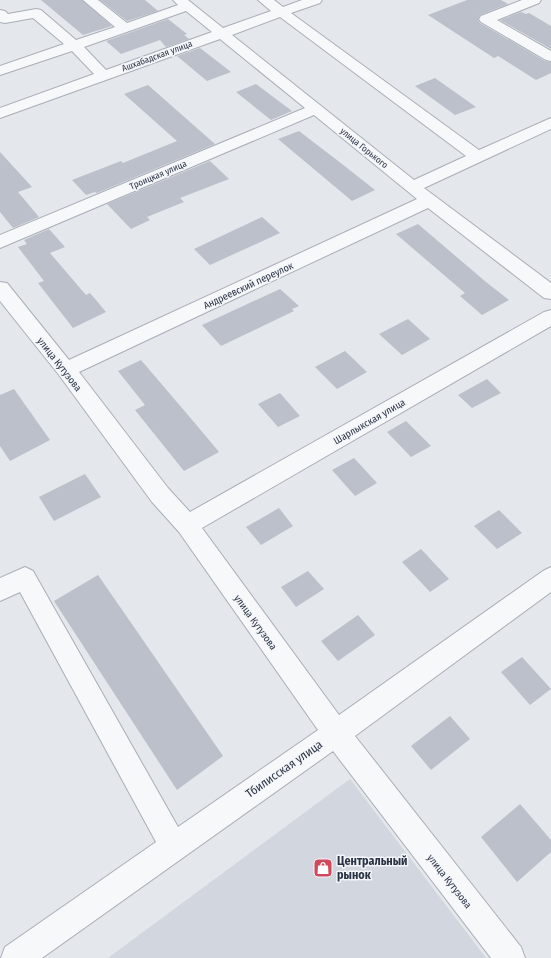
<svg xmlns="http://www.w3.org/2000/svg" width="551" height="958" font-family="'Fira Sans Condensed',sans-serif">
<rect width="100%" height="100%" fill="#e4e7ec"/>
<path fill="#d2d6de" d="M350,779L486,958H108Z"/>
<g fill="#bbc0ca">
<path d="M41,0H82L112,26L83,35Z"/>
<path d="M100,0H145L158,11L127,21Z"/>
<path d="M467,0H501L508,4L480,15L478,20L480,23L545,61L551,62V73L536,80L498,56L494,58L428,15Z"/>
<path d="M521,12L526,14L529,13L551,26V49L500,20Z"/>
<path d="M168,19L187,34L184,35L189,39L166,47L160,40L121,54L106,41Z"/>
<path d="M200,48L231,72L207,81L177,56Z"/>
<path d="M435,78L476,107L455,115L415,86Z"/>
<path d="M256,84L292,111L271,120L236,92Z"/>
<path d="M148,85L215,144L97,193L95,192L86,195L72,180L121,161L123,163L177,141L124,94Z"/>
<path d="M299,131L342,164L375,190L352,201L278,139Z"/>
<path d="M0,152L32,187L18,192L39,217L13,228L0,212Z"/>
<path d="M210,161L229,179L180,198L184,202L147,217L150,220L131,229L107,204Z"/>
<path d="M262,217L280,233L210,265L194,249Z"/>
<path d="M418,224L486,282L509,300L482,315L460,296L465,293L396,234Z"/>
<path d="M49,229L65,247L50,253L86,295L90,293L106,312L73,328L38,283L44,281L18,247L27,244L24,240Z"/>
<path d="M280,289L299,306L292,309L294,311L221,346L202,325Z"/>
<path d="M408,319L430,339L402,355L379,334Z"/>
<path d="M345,351L367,372L337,389L315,367Z"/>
<path d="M141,360L199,428L219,452L184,471L135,410L145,405L118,371Z"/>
<path d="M487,379L501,393L472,408L458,395Z"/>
<path d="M14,389L50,440L10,461L0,446V395Z"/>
<path d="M280,393L300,416L278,427L258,404Z"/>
<path d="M406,421L431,446L411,457L387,432Z"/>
<path d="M354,458L377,483L355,496L332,470Z"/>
<path d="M85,474L101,497L54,521L39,497Z"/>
<path d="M279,508L293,526L261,545L246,527Z"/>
<path d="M499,510L522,533L497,549L474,526Z"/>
<path d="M421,549L449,579L430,592L402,562Z"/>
<path d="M308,571L324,589L296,607L281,587Z"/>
<path d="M98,575L223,756L177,790L54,601Z"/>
<path d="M358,615L375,635L338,661L321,641Z"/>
<path d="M522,657L551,689L530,705L501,672Z"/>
<path d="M450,716L470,739L431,770L411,746Z"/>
<path d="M520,804L551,840V852L517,882L481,837Z"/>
</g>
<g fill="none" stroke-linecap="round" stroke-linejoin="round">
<defs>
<g id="minor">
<path d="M83,0H98L127,23L178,5L173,0H188L223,28L271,11L258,0H274L283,7L302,0H322L320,3L291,13L479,150L551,118V129L424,188L551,283V299L544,298L428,208L79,372L168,488L190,512L544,312L551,310V326L202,528L339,715L543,571L551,567V592L355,736L521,947L525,958H491L333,751L42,958H1L5,947L156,842L20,592L0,601V578L25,567L33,571L178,827L318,730L179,532L152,502L59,375L0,301V282L7,283L69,360L417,199L314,115L0,248V235L305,108L220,39L0,118V108L94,74L72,51L0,75V66L64,44L33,18L5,23L0,22V10L5,11L8,14L36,9L41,10L76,40L115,27ZM186,11L212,32L106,70L84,47ZM280,17L466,156L414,180L232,35Z"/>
<path d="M522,0H541L539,3L497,20L551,51V61L546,60L481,22L479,19L481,16Z"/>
</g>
</defs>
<use href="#minor" stroke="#a9aeb7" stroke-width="2"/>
<use href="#minor" fill="#f7f8fa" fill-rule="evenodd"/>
</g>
<defs>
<symbol id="shop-square" viewBox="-11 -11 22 22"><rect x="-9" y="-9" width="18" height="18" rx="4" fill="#d1495b" stroke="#f4f6f9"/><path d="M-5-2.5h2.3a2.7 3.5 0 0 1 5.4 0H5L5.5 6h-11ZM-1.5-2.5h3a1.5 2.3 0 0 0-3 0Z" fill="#fff"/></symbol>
</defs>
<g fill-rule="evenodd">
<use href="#shop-square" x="312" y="857" width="22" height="22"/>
</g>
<g text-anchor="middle" stroke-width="3" stroke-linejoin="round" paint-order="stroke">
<g font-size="9" fill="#2b3445" stroke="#f4f6f9">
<text transform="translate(157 56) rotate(-20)" y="3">Ашхабадская улица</text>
<text transform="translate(364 148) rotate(39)" y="3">улица Горького</text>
<text transform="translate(158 175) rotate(-23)" y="3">Троицкая улица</text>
</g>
<g font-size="10" fill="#2b3445" stroke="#f4f6f9">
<text transform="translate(248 285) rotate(-25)" y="4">Андреевский переулок</text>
<text transform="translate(60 364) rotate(52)" y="4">улица Кутузова</text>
<text transform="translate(369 421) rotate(-30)" y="4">Шарлыкская улица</text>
<text transform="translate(256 622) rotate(54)" y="4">улица Кутузова</text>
<text transform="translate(450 881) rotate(52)" y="4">улица Кутузова</text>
</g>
<g font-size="12" fill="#2b3445" stroke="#f4f6f9">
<text transform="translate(284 769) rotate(-35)" y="4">Тбилисская улица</text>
</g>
<g font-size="12" font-weight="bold" fill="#2b3445" stroke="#f4f6f9" text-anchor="start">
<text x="337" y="865">Центральный<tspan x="337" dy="14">рынок</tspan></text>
</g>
</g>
</svg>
